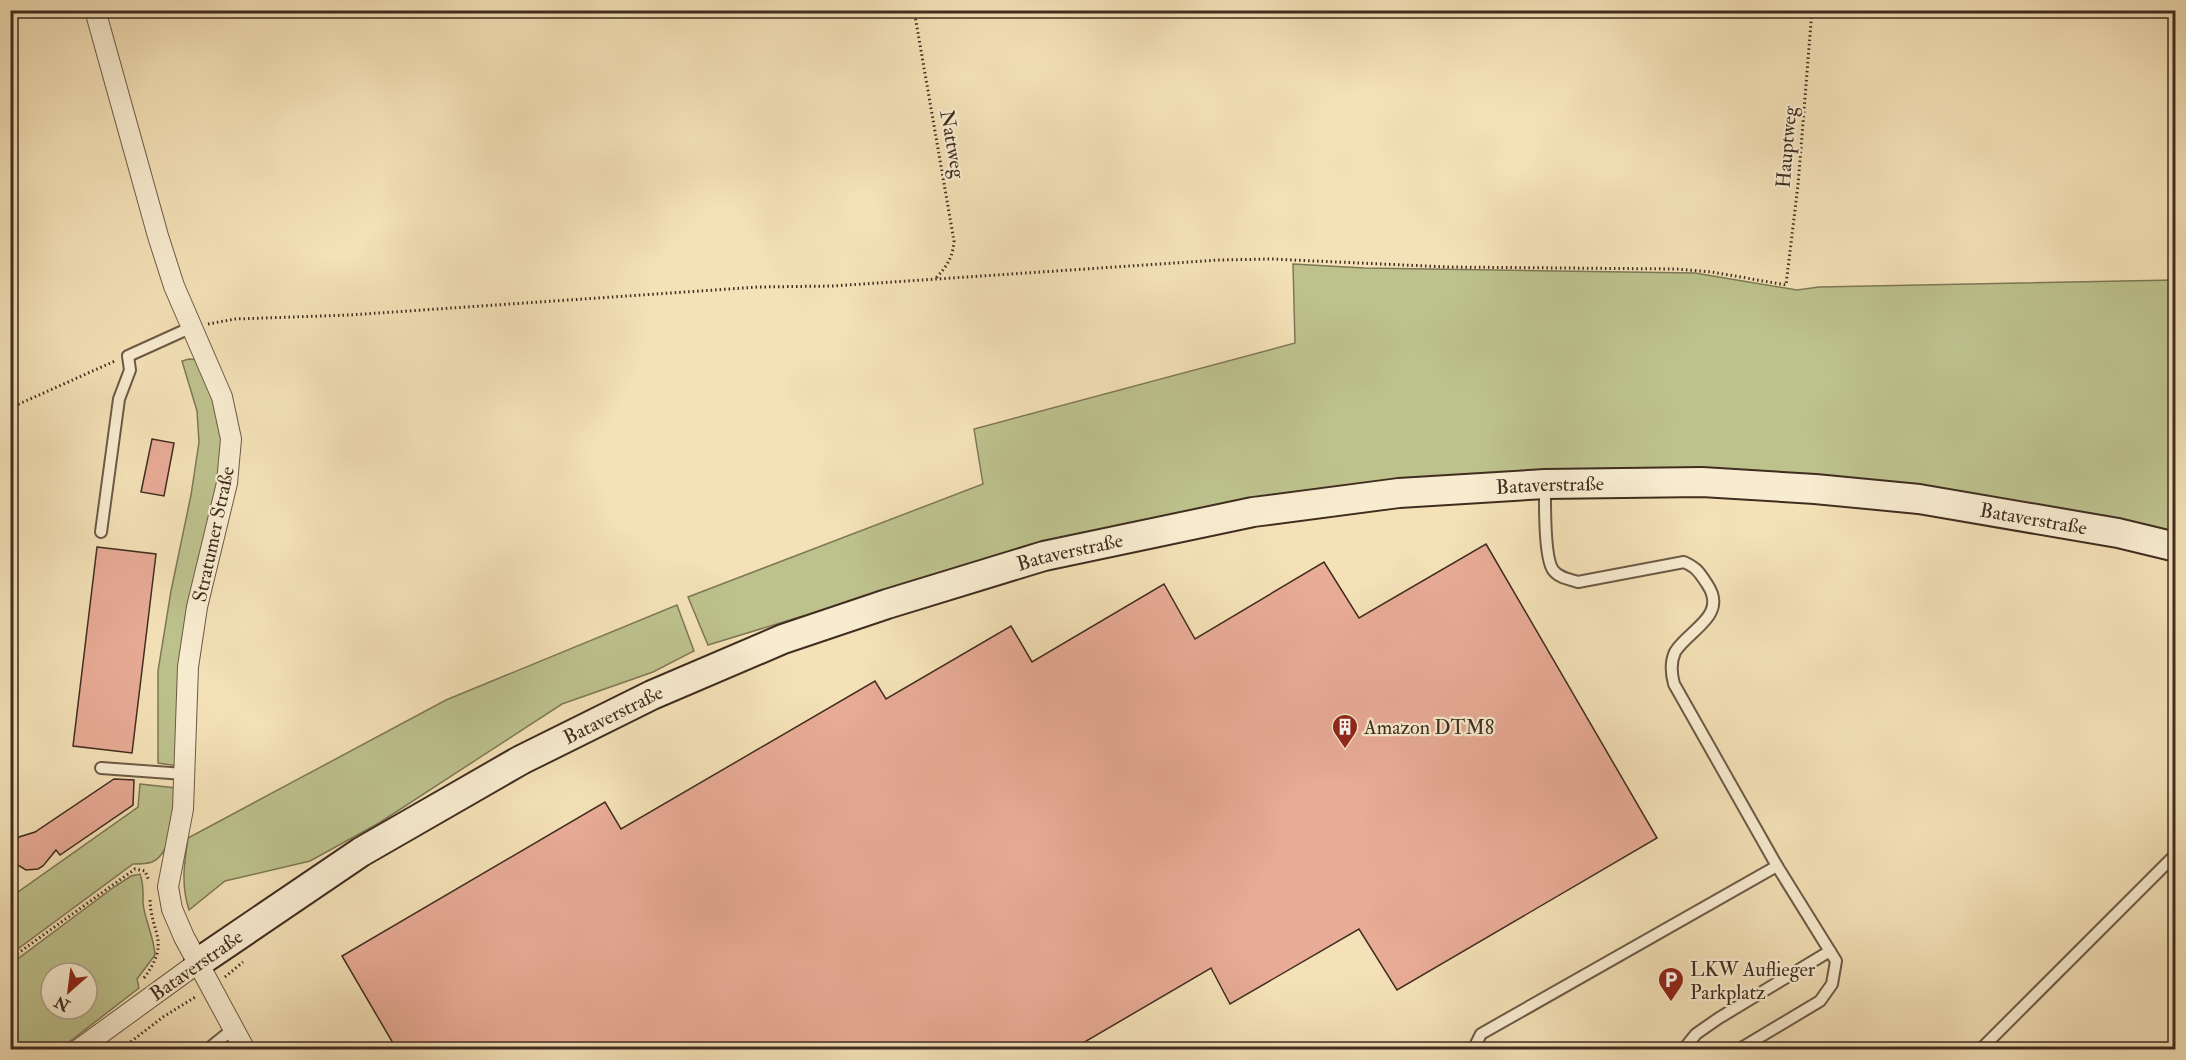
<svg xmlns="http://www.w3.org/2000/svg" width="2186" height="1060" font-family="'IM FELL Double Pica',serif">
<rect width="100%" height="100%" fill="#f4e1b7"/>
<filter id="stains"><feTurbulence type="fractalNoise" baseFrequency=".00333" numOctaves="4"/><feColorMatrix values="0 0 0 0 .2 0 0 0 0 .09 0 0 0 0 .02 0 0 0 .5 -.17"/></filter>
<radialGradient id="worn" r=".72"><stop offset=".6" stop-color="#630" stop-opacity="0"/><stop offset="1" stop-color="#630" stop-opacity=".3"/></radialGradient>
<g fill="#bdc28d" stroke="#7e7856" stroke-width="1.5" fill-rule="evenodd">
<path d="M1293,264L1364,268L1695,273L1797,290L1819,287L2175,280V538L1694,472L1028,547L708,645L688,597L983,484L974,429L1295,343Z"/>
<path d="M189,359L199,360L217,408L222,445L218,486L178,766L158,763V671L171,591L191,495L199,442L197,411L182,361Z"/>
<path d="M677,605L694,651L653,672L562,704L379,823L310,861L225,881L189,910C181,885 184,864 188,838L446,700Z"/>
<path d="M140,784L176,788C174,809 174,852 152,862C147,864 139,864 133,864L11,954V897L138,807Z"/>
<path d="M140,874C144,885 143,892 143,903C145,921 154,937 155,955L137,979L139,988L60,1049H11V964L114,887L131,876ZM51,973H87V1009H51Z"/>
</g>
<g fill="#e8ab96" stroke="#402d20" stroke-width="1.5">
<path d="M152,439L174,443L164,496L141,492Z"/>
<path d="M1486,544L1657,838L1397,990L1359,929L1230,1004L1211,968L1071,1050H397L342,956L605,802L621,829L875,681L886,699L1011,626L1032,662L1164,584L1195,639L1324,562L1359,618Z"/>
<path d="M97,547L156,554L132,753L73,746Z"/>
<path d="M114,779L134,780L133,805L60,855L56,850L43,866L38,869L26,870L16,864L13,859L12,847L19,837L35,832Z"/>
</g>
<g fill="none" stroke-linecap="round" stroke-linejoin="round">
<defs>
<g id="lane">
<path d="M101,532L119,399L130,370L128,356L192,327"/>
<path d="M101,768L184,774"/>
<path d="M207,1050L233,1029"/>
<path d="M1473,1050L1481,1034L1777,866L1674,684C1671,673 1670,663 1675,652C1688,630 1729,616 1707,584C1699,572 1697,568 1684,562L1578,582C1569,579 1559,578 1553,570C1544,557 1545,503 1545,486"/>
<path d="M1683,1050L1696,1034L1719,1018L1830,951"/>
<path d="M1738,1050L1820,1001L1832,984L1836,961L1777,866"/>
<path d="M1980,1050L2176,854"/>
</g>
<g id="street">
<path d="M95,10L158,236L174,286L222,397L231,439L227,483L197,607L188,667L183,809L168,887L172,909L184,937L245,1050"/>
<path d="M78,1050L199,962"/>
</g>
<g id="secondary">
<path id="s1" d="M199,962L361,852L521,760L652,695L783,639L887,604L1044,556L1253,512L1399,493L1545,484L1702,482L1815,489L1919,499L2118,533L2176,547"/>
</g>
</defs>
<use href="#lane" stroke="#6d5a46" stroke-width="14"/>
<use href="#street" stroke="#6d5a46" stroke-width="22"/>
<use href="#secondary" stroke="#402d20" stroke-width="32"/>
<g stroke="#402d20" stroke-width="3" stroke-dasharray="1.5 3" stroke-linecap="butt">
<path d="M914,10L954,241C953,257 947,266 936,278"/>
<path d="M208,324L235,319L350,315L758,287L833,286L1219,260L1271,259L1448,267L1676,269L1712,272L1786,285L1798,185L1812,10"/>
<path d="M10,408L115,361"/>
<path d="M10,959L135,869L145,871L149,881"/>
<path d="M225,977L243,962"/>
<path d="M144,978C172,940 150,935 150,897"/>
<path d="M120,1050L163,1017L197,996"/>
</g>
<use href="#lane" stroke="#f8ecd0" stroke-width="10"/>
<use href="#street" stroke="#f8ecd0" stroke-width="20"/>
<use href="#secondary" stroke="#f8ecd0" stroke-width="28"/>
</g>
<defs>
<symbol id="building-pin" viewBox="-11 -11 22 30"><path d="M0 17L-7.5 6A9.5 9.5 0 1 1 7.5 6Z" fill="#8f2418" stroke="#f8ecd0"/><path d="M-4-6H4V6H1V3H-1V6H-4ZM-2.5-4.3h1.7v1.8h-1.7ZM.8-4.3h1.7v1.8H.8ZM-2.5-1h1.7V.8h-1.7ZM.8-1h1.7V.8H.8Z" fill="#fff"/></symbol>
<symbol id="parking-pin" viewBox="-11 -11 22 30"><path d="M0 17L-7.5 6A9.5 9.5 0 1 1 7.5 6Z" fill="#8f2418" stroke="#f8ecd0"/><path d="M-3.5-5.5H1a3.5 3.5 0 0 1 0 7H-1V5.5H-3.5ZM-1-3.4V-.6H.8a1.4 1.4 0 0 0 0-2.8Z" fill="#fff"/></symbol>
</defs>
<g fill-rule="evenodd">
<use href="#building-pin" x="1330" y="712" width="30" height="40"/>
<use href="#parking-pin" x="1656" y="965" width="30" height="40"/>
</g>
<g text-anchor="middle" stroke-width="4.5" stroke-linejoin="round" paint-order="stroke">
<g font-size="20" fill="#402d20" stroke="#f8ecd0">
<text transform="translate(953 144) rotate(80)" y="7">Nattweg</text>
<text transform="translate(1786 147) rotate(-85)" y="7">Hauptweg</text>
<text dy="7" stroke="none"><textPath href="#s1" startOffset="1455">Bataverstraße</textPath></text>
<text dy="7" stroke="none"><textPath href="#s1" startOffset="1941">Bataverstraße</textPath></text>
<text transform="translate(213 534) rotate(-78)" y="7">Stratumer Straße</text>
<text dy="7" stroke="none"><textPath href="#s1" startOffset="969">Bataverstraße</textPath></text>
<text dy="7" stroke="none"><textPath href="#s1" startOffset="483">Bataverstraße</textPath></text>
<text transform="translate(196 965) rotate(-35)" y="7">Bataverstraße</text>
</g>
<g font-size="20" fill="#402d20" stroke="#f8ecd0" text-anchor="start">
<text x="1364" y="734">Amazon DTM8</text>
<text x="1690" y="976">LKW Auflieger<tspan x="1690" dy="23">Parkplatz</tspan></text>
</g>
</g>
<rect width="2186" height="1060" fill="none" stroke="#f4e1b7" stroke-width="36"/>
<rect x="12" y="12" width="2162" height="1036" fill="none" stroke="#402d20" stroke-width="3"/>
<rect x="18" y="18" width="2150" height="1024" fill="none" stroke="#402d20" stroke-width="1.5"/>
<g transform="translate(69 991) rotate(208)"><circle r="28" fill="#f8ecd0" stroke="#aea08a" stroke-width="1.5"/>
<path d="M0-4.5L10 22L0 15L-10 22Z" fill="#8f2418"/>
<text y="-9" font-size="16" font-weight="bold" text-anchor="middle" fill="#402d20">N</text>
</g>
<rect width="100%" height="100%" filter="url(#stains)"/>
<rect width="100%" height="100%" fill="url(#worn)"/>
</svg>
